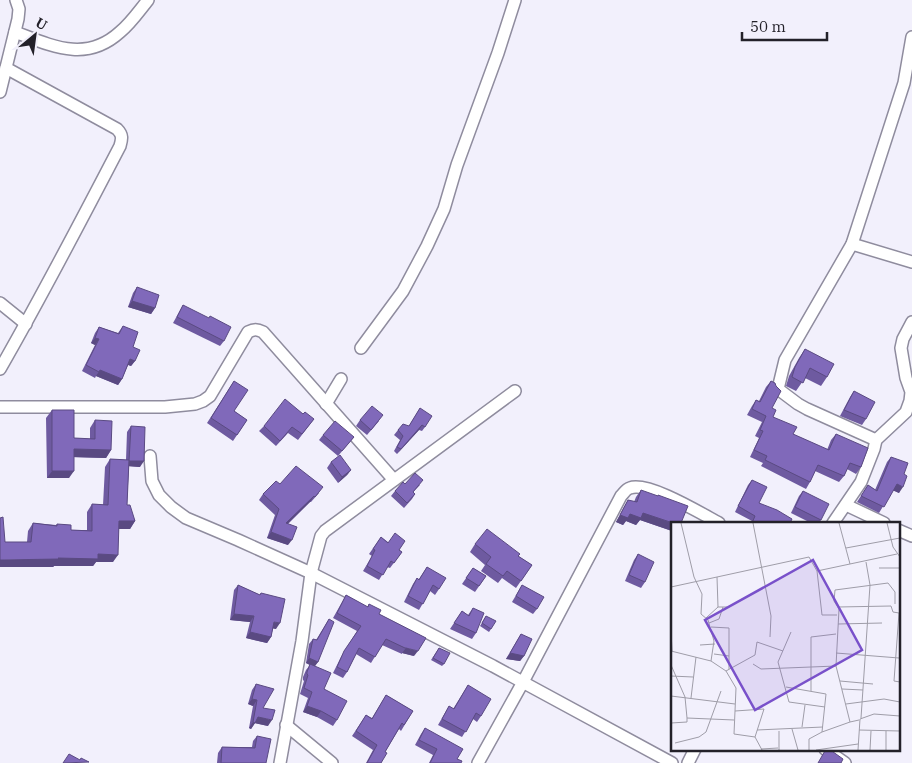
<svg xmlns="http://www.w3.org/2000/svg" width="912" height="763" font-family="'IBM Plex Serif',serif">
<rect width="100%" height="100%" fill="#f2f0fc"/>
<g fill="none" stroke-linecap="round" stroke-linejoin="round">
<defs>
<g id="street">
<path d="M15,32C52,46 86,63 120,32C131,23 139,11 148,0"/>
<path d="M0,92L18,19L19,9L16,0"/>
<path d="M852,244L912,262"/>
<path d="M0,303L26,324"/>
<path d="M361,348L403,291L427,246L444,209L457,165L498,53L515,0"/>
<path d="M0,369C42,296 81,221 120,146C122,139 123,135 117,129L6,68"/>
<path d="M326,404L341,379"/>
<path d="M0,407H165L195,404L203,401L210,396L248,332C254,329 257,329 263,332L394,480"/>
<path d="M876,440L807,409L798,404L778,389L785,360L852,244L904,83L912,37"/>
<path d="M150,456L152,481L159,495L171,507L186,518L238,540L311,573L493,666L672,763"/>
<path d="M846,505L884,523"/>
<path d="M833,523L861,482L874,449L876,440L906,412L910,401L911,392L906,378L901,348L903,339L912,322"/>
<path d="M898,530L912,536"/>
<path d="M286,725L332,763"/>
<path d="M825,749L845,763"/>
<path d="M280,763L302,641L311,573L321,536L325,531L515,391"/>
<path d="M478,763L523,682L621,496C624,493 626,489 630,488C648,481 702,514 719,523"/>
<path d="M688,763L695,749"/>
</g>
</defs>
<use href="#street" stroke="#8f8c9e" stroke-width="14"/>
<use href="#street" stroke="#fff" stroke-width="11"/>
</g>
<g fill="#6e5aa0">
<path d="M137,287L155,308L151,314L128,307L133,293Z"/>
<path d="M183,305L224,341L220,346L173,323Z"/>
<path d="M123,326L133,347L135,361L131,366L128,365L122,379L118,385L96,376L95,378L82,371L95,345L91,343L95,333L99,327L118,333Z"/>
<path d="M805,349L827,377L821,386L805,378L796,391L786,386L789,376L799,358Z"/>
<path d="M234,381V411L247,420L233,441L207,423Z"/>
<path d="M771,381L772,408L773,417L793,434L827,450L831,440L836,434L861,467L856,474L847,469L844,476L839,482L815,471L810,482L806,489L761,466L763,463L750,457L759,438L755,436L762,422L747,415L752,406L756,400L759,401L766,387Z"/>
<path d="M854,391L866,419L862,425L840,416L850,397Z"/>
<path d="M420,408L425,427L422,431L419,430L397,454L394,451L400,440L394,435L398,430L409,426Z"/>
<path d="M52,410L74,438L90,439V428L95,420L111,450L106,458L74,457L69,478H47L46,418Z"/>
<path d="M314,419L298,440L288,433L276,446L259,431L264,426Z"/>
<path d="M360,420L379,421L367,435L356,426Z"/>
<path d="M131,426L140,467L129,466L127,505L135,521L130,529H119L113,562H96L93,566H54L53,567L5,542H27L28,531L33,523L56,525L57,524L71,530H87V512L92,504L103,505L105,467L110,459L126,460L127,432Z"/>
<path d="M323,435L354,437L338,456L319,440Z"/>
<path d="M891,457L904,474L899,493L893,490L879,513L857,502L868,485L875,490L887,462Z"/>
<path d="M331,462L351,470L347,475L338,483L327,468Z"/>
<path d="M752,480L759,503L790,523H751L752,521L735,512L748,485Z"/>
<path d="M280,484L319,493L311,502H310L288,524V545L267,538L275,515L259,500L263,494Z"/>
<path d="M405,484L420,485L413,492L415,494L412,499L404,508L391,496L395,491Z"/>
<path d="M641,490L672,523V531L640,520L636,525L626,521L623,525L616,522L624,507L628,500L634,502L636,497Z"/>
<path d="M803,491L821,520L819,523H811L791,513L799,496Z"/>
<path d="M381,537L402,552L390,568L387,567L379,580L363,571L372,556L369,554Z"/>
<path d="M475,544L518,556L532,565L516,588L502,578L498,583L481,571L485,565L470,552Z"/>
<path d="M638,554L645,582L641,588L625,581L634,560Z"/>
<path d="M427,567L439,589L435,595L430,591L419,610L404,602L413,584L417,578L419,579Z"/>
<path d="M473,568L486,576L475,592L462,584Z"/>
<path d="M238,585L260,595L261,593L276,629L273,628L271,637L267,643L246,638L250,622L230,620L234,590Z"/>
<path d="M522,585L537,609L533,614L512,602Z"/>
<path d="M346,595L367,607L369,604L379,614L414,656L402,653V654L382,645L371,663L356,654L347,672L343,678L333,673L341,657L357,631L333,618Z"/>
<path d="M473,608L476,633L472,639L450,629L462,611L468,615Z"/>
<path d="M486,616L491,629L489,632L480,626Z"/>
<path d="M329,619L318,662L315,666L337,720L333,726L317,717L303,712L308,698L300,694L304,681L303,680V677L306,670L310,665L306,663L309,644L313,639L316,640Z"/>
<path d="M521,634L524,656L520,661L506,659Z"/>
<path d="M439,648L444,664L442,666L431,660Z"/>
<path d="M256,684L268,726L255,723L251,729L249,728L253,706L248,704L252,690Z"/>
<path d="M468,685L481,716L477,722L473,719L462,737L438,725L449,706L453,709Z"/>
<path d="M386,695L413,711L401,731L399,729L385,752L381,763H366L373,750L352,736L366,715L372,718Z"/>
<path d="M425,728L457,759L461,763H429L433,755L415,745L421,734Z"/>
<path d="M257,736L266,763H217L218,753L222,747H252L253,741Z"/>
</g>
<g fill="#5a4a82">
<path d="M132,301L155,308L151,314L128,307Z"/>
<path d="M95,338L99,339L95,345L91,343Z"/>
<path d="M130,359L135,361L131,366L126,364Z"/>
<path d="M100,370L122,379L118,385L96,376Z"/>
<path d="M422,425L419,430L397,454L401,449Z"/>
<path d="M74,449L111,450L106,458L69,457Z"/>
<path d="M129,461H144L140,467L125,466Z"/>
<path d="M351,470L347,475L338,483L342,477Z"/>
<path d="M52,471H74L69,478H47Z"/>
<path d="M897,484L903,487L899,493L892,490Z"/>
<path d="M314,496L310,502L282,529L286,523Z"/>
<path d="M643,513L672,523V531L640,520L636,525L626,521L623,525L616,522L620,515Z"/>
<path d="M119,521H135L130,529H114Z"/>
<path d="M271,532L292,540L288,545L267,538Z"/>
<path d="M98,554L118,555L113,562H96L93,566H54L53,567H0V560L58,558Z"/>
<path d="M234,614L254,616L250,622L230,620Z"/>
<path d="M274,622L280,623L276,629L270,628Z"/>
<path d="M250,632L271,637L267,643L246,638Z"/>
<path d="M406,648L418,651L414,656L402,653Z"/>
<path d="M510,653L524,656L520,661L506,659Z"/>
<path d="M309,658L318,662L314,667L306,663Z"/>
<path d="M252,699L257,700L253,706L248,704Z"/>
<path d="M307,706L321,711L317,717L303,712Z"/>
<path d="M258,717L272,720L268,726L254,723Z"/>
<path d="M253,722L255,723L251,729L249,728Z"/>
</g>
<g fill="#8069ba" stroke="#5a4a82">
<path d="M137,287L159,295L155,308L132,301Z"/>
<path d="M183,305L209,318L210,316L231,327L224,341L177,317Z"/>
<path d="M123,326L138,332L133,347L140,350L135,361L130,359L122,379L100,370L99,372L86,365L99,339L95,338L99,327L119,334Z"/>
<path d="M805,349L834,364L827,377L810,368L803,383L792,377L795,367Z"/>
<path d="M234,381L248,390L234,411L247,420L237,435L211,418Z"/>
<path d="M771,381L775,383L776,386L781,391L772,408L776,410L773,417L797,427L793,434L829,450L836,434L868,448L861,467L850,463L844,476L818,465L810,482L765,460L767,456L754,450L763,431L760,430L766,416L752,409L756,400L760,402Z"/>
<path d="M854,391L875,402L866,419L844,410Z"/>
<path d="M285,399L303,414L305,412L314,419L302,434L292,427L280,441L264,426Z"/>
<path d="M372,406L383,415L371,430L360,420Z"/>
<path d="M420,408L432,416L425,427L422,425L401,449L397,447L403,436L398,430L403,424L409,426Z"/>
<path d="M52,410H74V438L95,439V420L112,421L111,450L74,449V471H52Z"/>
<path d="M335,421L354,437L342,451L323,435Z"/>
<path d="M131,426L145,427L144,461H129Z"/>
<path d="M340,455L351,470L342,477L331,462Z"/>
<path d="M891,457L908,463L904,474L907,476L903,487L897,484L884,507L861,496L868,485L877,491Z"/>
<path d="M110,459L129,460L127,505H130L135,521H119L118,555L98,554V559L58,558L59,559L0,560V518L3,517L5,542H31L33,523L57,526V524L71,525V530L92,531V504L108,505Z"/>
<path d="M296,466L323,487L315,497L314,496L286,523L297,527L292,540L271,532L279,509L263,494L276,481L280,484Z"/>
<path d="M415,473L423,480L413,492L415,494L407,503L395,491L403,482L405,484Z"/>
<path d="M752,480L767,487L759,503L777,510L792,519L790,523H752L755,516L738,506Z"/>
<path d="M641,490L658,496V495L688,506L681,523H673L643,513L641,518L630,514L628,518L620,515L628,500L637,502Z"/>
<path d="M803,491L829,504L821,520L795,507Z"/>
<path d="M487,529L520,554L518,556L532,565L521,581L507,571L503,576L486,564L491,557L475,544Z"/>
<path d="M395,533L405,541L399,550L402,552L394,563L391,561L383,575L367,566L375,550L373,549L381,537L388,543Z"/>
<path d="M638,554L654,562L645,582L629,575Z"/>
<path d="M427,567L446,578L439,589L433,585L423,604L408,596L417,578L419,580Z"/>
<path d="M473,568L486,576L479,586L466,578Z"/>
<path d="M238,585L260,595L261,593L285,599L280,623L274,622L271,637L250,632L254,616L234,614Z"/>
<path d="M522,585L544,597L537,609L516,596Z"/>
<path d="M346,595L368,607L369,604L381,610L379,614L426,638L418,651L406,648H405L386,639L375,657L359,648L347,672L337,667L344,651L361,626L337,613Z"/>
<path d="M473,608L484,613L476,633L454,623L462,611L469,616Z"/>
<path d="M486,616L496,621L491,629L482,623Z"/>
<path d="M329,619L334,622L318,662L309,658L313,639L317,640Z"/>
<path d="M521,634L532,639L524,656L510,653Z"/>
<path d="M439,648L450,653L444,664L433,658Z"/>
<path d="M310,664L331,673L324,689L347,701L337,720L321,711L307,706L312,692L304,688L308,675L307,674V672Z"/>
<path d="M256,684L274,689L263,708L275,710L272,720L258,717L255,723L253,722L257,700L252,699Z"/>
<path d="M468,685L491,699L481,716L476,713L466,732L442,719L449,706L454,709Z"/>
<path d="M386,695L413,711L404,725L402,723L385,752L387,753L381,763H367L377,745L356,731L366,715L372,719Z"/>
<path d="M425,728L463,749L457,759L462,761L461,763H430L437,749L419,740Z"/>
<path d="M257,736L271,739L266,763H221L222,747L255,748Z"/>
<path d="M826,749H829L843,759L841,763H818Z"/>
<path d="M69,754L80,760L81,758L89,762L63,763Z"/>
</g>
<g transform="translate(671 522)">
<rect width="229" height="229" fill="#f2f0fc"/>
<path fill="none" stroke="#9f9da8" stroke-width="1" d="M10,1L23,55L31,72L30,92L37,98L43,119L40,139M82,1L100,94L99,115M168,1L179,42M216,1L222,25L229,35M175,26L229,16M208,46H229M146,49L226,32M46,55L47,85M0,65L138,35L146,49L151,93H166M167,85L220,84L222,90L228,91M228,91L223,159L229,160M35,96L47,85H56M38,101L48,97L52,85M167,102L211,101M40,105L58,106V147M0,109L1,129M120,110L107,140L118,180L154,185M29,123L44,122M0,129L40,139L55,149L65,166L63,212L84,215L91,228M165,131L228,136M43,132L58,134M82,142L90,147L165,144M0,143L14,175L16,196L63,198M55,149L84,133L86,120L112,129M0,154L22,155M169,159L202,162M115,165L155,172L151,210L138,217V228M171,167L192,168M140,169V115L165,112M0,174L64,182M20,176L25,135M175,182L213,177L229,180M64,189L93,187L84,215M190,196L199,63L195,40M188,198L179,200L165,144L168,87L163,79L164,68L217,61L224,70V82M0,201L16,200V196M131,205L134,183M121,207L127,228M86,208L152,205M188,208L229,209M151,210L179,200M4,221L28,215L35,210L50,169M90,227L107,226M108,228V209M145,228L187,222M187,228L189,197L203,192L229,194M199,228L200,209M215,228V209"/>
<path fill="#7951ca" fill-opacity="0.15" stroke="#7951ca" stroke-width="2.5" d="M142,38L191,128L84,188L34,98Z"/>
<rect width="229" height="229" fill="none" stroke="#232129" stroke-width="2.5"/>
</g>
<g transform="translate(35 35) rotate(29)" stroke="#f2f0fc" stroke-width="4" paint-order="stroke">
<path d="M0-4L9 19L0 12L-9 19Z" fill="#232129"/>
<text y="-8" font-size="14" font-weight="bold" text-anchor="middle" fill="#232129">U</text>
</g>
<path d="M742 32v8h85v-8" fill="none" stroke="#232129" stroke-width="2.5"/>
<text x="750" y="32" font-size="15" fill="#232129" stroke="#f2f0fc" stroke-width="4" paint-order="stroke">50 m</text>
</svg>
